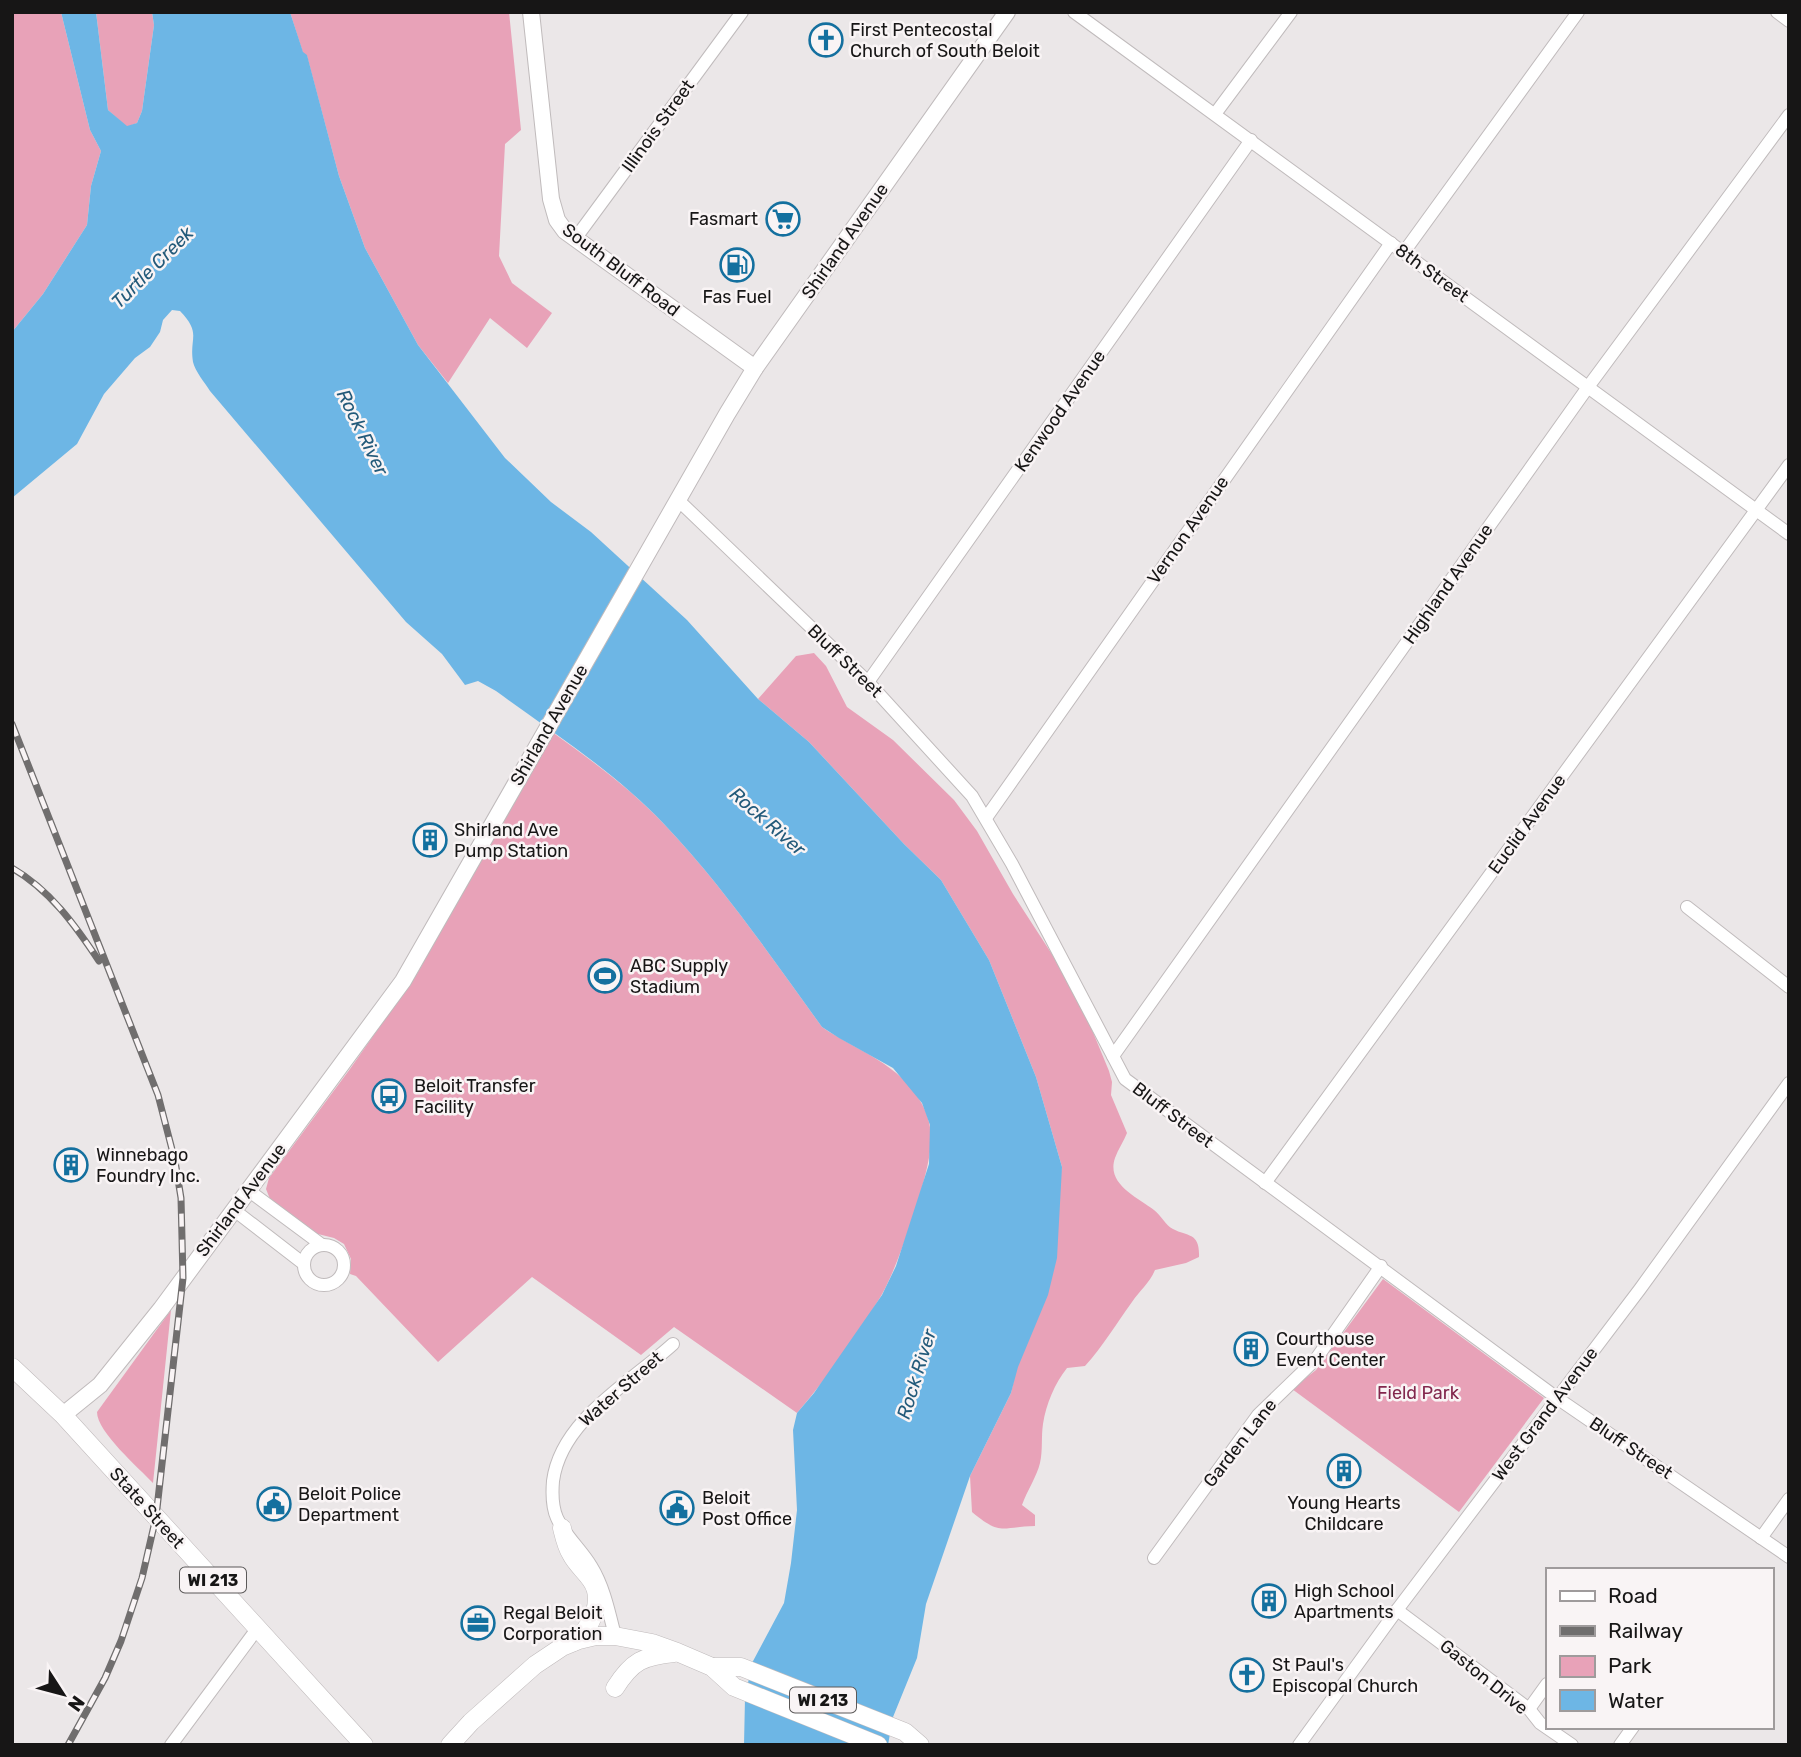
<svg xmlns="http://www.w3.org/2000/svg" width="1801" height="1757" font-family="Rubik,sans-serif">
<rect width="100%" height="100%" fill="#ebe7e8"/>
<g fill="#e8a2b8">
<path d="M12,12H61L90,130L101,151L91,186L87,225L43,294L12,332Z"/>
<path d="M96,12H152L154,25L142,111L137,123L127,127L108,110Z"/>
<path d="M290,12H509L521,130L505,144L499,256L512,283L552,313L527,348L490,318L448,383L418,345L365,248L339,176L307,56L303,53Z"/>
<path d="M814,653L826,666L847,707L893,740L954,800L977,831L1013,894L1057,962L1090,1025L1109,1071L1112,1082L1111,1095L1127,1133C1124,1141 1118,1149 1115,1158C1106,1184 1137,1197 1154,1210C1161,1215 1166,1226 1173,1229C1188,1237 1200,1232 1199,1257L1186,1263L1155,1270C1149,1284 1140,1290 1132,1302C1116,1324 1103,1346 1085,1366L1067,1368C1055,1383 1046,1404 1043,1424C1041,1437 1043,1450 1040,1463C1037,1476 1027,1491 1022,1505L1035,1515V1526C1000,1527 1001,1536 972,1512L970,1476L1011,1393L1062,1167L1036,1077L989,960L941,880L904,844L809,742L758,699L796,656Z"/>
<path d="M552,732C591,760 631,789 664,824C723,886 772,958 822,1027C857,1051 901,1064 922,1104C928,1115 931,1127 931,1140C931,1172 898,1267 881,1296C856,1337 828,1377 797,1413L674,1327L641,1355L532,1277L438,1362L356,1276L350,1274L351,1259L344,1244L334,1238L314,1233L270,1199L266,1189L269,1178L350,1069L418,972Z"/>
<path d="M1383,1279L1544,1398L1459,1512L1292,1389L1316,1370Z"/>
<path d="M171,1310L153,1483C139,1468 97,1432 97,1412Z"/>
</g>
<path fill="#6db6e5" d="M61,12H96L108,110L127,126L137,123L142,111L154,25L152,12H290L303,52L307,55L339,176L365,248L418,345L505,458L551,502L591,532L687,620L758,699L809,742L904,844L941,880L989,960L1036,1077L1062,1167L1057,1258L1048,1295L1018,1367L1011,1393L970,1476L926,1604L917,1658L893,1717L888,1745H744L745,1698L752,1663L784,1603L791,1563L797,1510L793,1430L797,1413L814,1393L882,1295L896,1266L929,1164L930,1125L922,1103L893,1068L839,1038L822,1027C772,958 723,886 664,824C615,772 553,733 496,691L478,681L465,685L442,654L406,622L210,391C205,383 195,371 193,362C189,337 202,334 180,311L172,310L163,320L160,332L150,347L135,358L104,394L77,444L12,498V332L43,294L87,225L91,186L101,151L90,130Z"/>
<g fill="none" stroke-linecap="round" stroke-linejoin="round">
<defs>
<g id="street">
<path d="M1074,12L1789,534"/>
<path d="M1777,12L1789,21"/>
<path d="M1215,114L1291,12"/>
<path d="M575,239L742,12"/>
<path d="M1404,252L1578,12"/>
<path d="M677,499L868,682L972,796L1012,864L1125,1079L1557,1398L1789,1557"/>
<path d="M868,682L1251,140"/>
<path d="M986,818L1391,243"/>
<path d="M1687,907L1789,987"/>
<path d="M1113,1056L1588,387L1789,115"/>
<path d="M1265,1183L1789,465"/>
<path d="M248,1190L322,1245"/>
<path d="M234,1210L304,1264"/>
<circle cx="324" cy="1265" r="20"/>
<path d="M1761,1538L1789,1499"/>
<path d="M1154,1558L1258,1415L1316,1359L1381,1266"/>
<path d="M1397,1610L1529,1709L1540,1723L1572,1745"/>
<path d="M615,1636C609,1612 604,1587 591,1566C581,1549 565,1536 557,1518C552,1507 552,1493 553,1481C561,1420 630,1383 673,1344"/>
<path d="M1529,1709L1547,1684"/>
<path d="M171,1745L257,1629"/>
<path d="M1299,1745L1397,1610L1640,1289L1789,1083"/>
<path d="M1620,1745L1633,1727"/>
</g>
<g id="secondary">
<path d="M531,12L551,199L557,220L565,231L755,368"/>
<path d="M63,1415L100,1385L161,1309L403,981L727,414L755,368L1007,12"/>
</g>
<g id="primary">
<path d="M12,1367L63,1415L364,1745"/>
<path d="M562,1528C564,1536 566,1546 571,1554C576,1564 585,1571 591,1580C606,1601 590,1629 573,1642"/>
<path d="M712,1667H741L905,1732L920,1745"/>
<path d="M615,1688C632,1661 643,1656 674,1653"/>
<path d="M450,1745L471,1722L535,1665L562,1647L579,1640L596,1636H615L652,1643L677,1652L712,1667L734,1687L878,1745"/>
</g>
</defs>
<use href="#street" stroke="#c0bbbc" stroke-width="14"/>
<use href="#secondary" stroke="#c0bbbc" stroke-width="18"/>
<use href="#primary" stroke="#c0bbbc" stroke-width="19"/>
<use href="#street" stroke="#fff" stroke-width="12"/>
<use href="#secondary" stroke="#fff" stroke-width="16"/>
<use href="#primary" stroke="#fff" stroke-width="18"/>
<defs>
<g id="rail">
<path d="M12,724L158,1095L175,1161L181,1198L183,1278L156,1517L142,1578L121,1641L105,1678L68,1745"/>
<path d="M12,868C50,890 75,925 99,961"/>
</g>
</defs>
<use href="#rail" stroke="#706e6e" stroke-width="7"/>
<use href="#rail" stroke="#f9f4f5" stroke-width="4.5" stroke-dasharray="13" stroke-linecap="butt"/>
</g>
<defs>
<symbol id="church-ring" viewBox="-11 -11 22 22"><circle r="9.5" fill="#f9f4f5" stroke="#14709f" stroke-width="1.5"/><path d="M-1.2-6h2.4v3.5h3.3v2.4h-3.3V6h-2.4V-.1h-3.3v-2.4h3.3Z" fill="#14709f"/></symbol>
<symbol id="supermarket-ring" viewBox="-11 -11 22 22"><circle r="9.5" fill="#f9f4f5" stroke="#14709f" stroke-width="1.5"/><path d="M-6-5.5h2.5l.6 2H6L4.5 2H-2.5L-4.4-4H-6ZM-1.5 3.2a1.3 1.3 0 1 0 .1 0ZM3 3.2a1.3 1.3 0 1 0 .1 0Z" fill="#14709f"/></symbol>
<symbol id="fuel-ring" viewBox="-11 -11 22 22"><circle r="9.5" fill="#f9f4f5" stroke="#14709f" stroke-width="1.5"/><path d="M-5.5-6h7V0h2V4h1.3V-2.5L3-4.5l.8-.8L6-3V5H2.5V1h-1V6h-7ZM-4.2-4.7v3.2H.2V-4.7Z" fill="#14709f"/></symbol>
<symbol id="building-ring" viewBox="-11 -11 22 22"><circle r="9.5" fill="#f9f4f5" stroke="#14709f" stroke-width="1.5"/><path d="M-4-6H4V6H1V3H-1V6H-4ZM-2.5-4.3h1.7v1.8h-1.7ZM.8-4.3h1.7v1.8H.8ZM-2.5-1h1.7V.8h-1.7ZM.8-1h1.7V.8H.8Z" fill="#14709f"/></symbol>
<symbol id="stadium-ring" viewBox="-11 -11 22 22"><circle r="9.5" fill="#f9f4f5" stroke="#14709f" stroke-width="1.5"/><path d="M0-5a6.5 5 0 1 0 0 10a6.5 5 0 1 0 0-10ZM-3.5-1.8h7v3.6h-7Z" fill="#14709f"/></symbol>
<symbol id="bus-ring" viewBox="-11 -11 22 22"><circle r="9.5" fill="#f9f4f5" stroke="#14709f" stroke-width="1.5"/><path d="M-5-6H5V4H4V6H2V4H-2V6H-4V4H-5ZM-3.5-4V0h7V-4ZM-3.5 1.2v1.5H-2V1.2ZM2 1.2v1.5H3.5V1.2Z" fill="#14709f"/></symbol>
<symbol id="civic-ring" viewBox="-11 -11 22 22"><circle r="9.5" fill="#f9f4f5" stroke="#14709f" stroke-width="1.5"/><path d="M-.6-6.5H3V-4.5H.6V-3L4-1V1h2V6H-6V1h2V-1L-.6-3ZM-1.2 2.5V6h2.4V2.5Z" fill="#14709f"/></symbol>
<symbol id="office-ring" viewBox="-11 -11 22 22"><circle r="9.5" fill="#f9f4f5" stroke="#14709f" stroke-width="1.5"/><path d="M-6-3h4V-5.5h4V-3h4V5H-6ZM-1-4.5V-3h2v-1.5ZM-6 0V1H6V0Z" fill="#14709f"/></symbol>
</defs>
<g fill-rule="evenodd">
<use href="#church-ring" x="807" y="21" width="38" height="38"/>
<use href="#supermarket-ring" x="764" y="200" width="38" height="38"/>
<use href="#fuel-ring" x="718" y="246" width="38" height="38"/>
<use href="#building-ring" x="411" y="821" width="38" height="38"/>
<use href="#stadium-ring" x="586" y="957" width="38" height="38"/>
<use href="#bus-ring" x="370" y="1077" width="38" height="38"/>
<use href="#building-ring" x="52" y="1146" width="38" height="38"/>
<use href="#building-ring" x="1232" y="1330" width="38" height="38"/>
<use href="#building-ring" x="1325" y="1452" width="38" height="38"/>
<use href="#civic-ring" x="255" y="1485" width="38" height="38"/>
<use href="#civic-ring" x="658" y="1489" width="38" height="38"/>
<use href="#building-ring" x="1250" y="1582" width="38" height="38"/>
<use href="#office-ring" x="459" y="1604" width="38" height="38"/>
<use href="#church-ring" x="1228" y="1656" width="38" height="38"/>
</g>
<g text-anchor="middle" stroke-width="5" stroke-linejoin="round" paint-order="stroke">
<g fill="#f9f4f5" stroke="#5b5959" stroke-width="2">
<rect x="180" y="1567.5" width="66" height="25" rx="5"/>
<rect x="790" y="1687.5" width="66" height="25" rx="5"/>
</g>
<g font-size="16" font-weight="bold" fill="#171616">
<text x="213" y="1586">WI 213</text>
<text x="823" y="1706">WI 213</text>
</g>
<g font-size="18" fill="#171616" stroke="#f9f4f5" text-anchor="start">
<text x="850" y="36">First Pentecostal<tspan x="850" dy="21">Church of South Beloit</tspan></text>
<text x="758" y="225" text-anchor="end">Fasmart</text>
<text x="737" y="303" text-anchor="middle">Fas Fuel</text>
<text x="454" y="836">Shirland Ave<tspan x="454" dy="21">Pump Station</tspan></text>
<text x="630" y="972">ABC Supply<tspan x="630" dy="21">Stadium</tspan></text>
<text x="414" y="1092">Beloit Transfer<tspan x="414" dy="21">Facility</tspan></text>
<text x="96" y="1161">Winnebago<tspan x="96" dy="21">Foundry Inc.</tspan></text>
<text x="1276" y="1345">Courthouse<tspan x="1276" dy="21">Event Center</tspan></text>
<text x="298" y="1500">Beloit Police<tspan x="298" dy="21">Department</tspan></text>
<text x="702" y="1504">Beloit<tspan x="702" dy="21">Post Office</tspan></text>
<text x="1344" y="1509" text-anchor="middle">Young Hearts<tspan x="1344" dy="21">Childcare</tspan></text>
<text x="1294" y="1597">High School<tspan x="1294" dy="21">Apartments</tspan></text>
<text x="503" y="1619">Regal Beloit<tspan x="503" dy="21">Corporation</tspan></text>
<text x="1272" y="1671">St Paul's<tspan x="1272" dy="21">Episcopal Church</tspan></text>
</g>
<g font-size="18" fill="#171616" stroke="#f9f4f5">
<text transform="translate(658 126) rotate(-54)" y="6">Illinois Street</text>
<text transform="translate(845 241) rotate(-55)" y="6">Shirland Avenue</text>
<text transform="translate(621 270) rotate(37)" y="6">South Bluff Road</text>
<text transform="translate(1432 273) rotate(36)" y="6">8th Street</text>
<text transform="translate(1060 411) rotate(-55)" y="6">Kenwood Avenue</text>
<text transform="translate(1188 530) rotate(-55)" y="6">Vernon Avenue</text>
<text transform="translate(1448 584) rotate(-55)" y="6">Highland Avenue</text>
<text transform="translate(845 661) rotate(44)" y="6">Bluff Street</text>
<text transform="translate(549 725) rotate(-60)" y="6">Shirland Avenue</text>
<text transform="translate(1527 824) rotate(-54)" y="6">Euclid Avenue</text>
<text transform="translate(1173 1115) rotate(37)" y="6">Bluff Street</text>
<text transform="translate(241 1200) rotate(-53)" y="6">Shirland Avenue</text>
<text transform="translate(621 1389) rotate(-41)" y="6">Water Street</text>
<text transform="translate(1545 1414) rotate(-53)" y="6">West Grand Avenue</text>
<text transform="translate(1240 1443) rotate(-52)" y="6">Garden Lane</text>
<text transform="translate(1631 1448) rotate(34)" y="6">Bluff Street</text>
<text transform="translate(147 1508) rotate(48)" y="6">State Street</text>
<text transform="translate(1484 1677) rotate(39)" y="6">Gaston Drive</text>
</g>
<g font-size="18" fill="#82274d" stroke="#f9f4f5">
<text x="1418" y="1399">Field Park</text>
</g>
<g font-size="19" font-style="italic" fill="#235a7a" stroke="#f9f4f5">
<text transform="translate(152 267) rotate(-45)" y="7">Turtle Creek</text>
<text transform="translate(363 432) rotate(64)" y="7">Rock River</text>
<text transform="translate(768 821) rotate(41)" y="7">Rock River</text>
<text transform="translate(916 1374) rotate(-73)" y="7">Rock River</text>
</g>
</g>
<rect width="1801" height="1757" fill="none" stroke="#171616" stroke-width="28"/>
<rect x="1546" y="1568" width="228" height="161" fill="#f9f4f5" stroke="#9f9b9c" stroke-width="2"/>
<rect x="1560" y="1591" width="35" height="10" fill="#ffffff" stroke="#9f9b9c" stroke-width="2"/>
<text x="1608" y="1603" font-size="21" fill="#171616">Road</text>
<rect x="1560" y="1626" width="35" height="10" fill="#706e6e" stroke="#9f9b9c" stroke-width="2"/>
<text x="1608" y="1638" font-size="21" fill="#171616">Railway</text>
<rect x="1560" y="1656" width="35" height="21" fill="#e8a2b8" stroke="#9f9b9c" stroke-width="2"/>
<text x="1608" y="1673" font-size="21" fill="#171616">Park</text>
<rect x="1560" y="1690" width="35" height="21" fill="#6db6e5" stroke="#9f9b9c" stroke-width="2"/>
<text x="1608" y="1708" font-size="21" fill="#171616">Water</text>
<g transform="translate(63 1694) rotate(126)" stroke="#f9f4f5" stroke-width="5" paint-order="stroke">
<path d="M0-5L12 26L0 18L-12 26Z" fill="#171616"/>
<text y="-10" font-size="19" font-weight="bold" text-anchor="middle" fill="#171616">N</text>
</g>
</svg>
